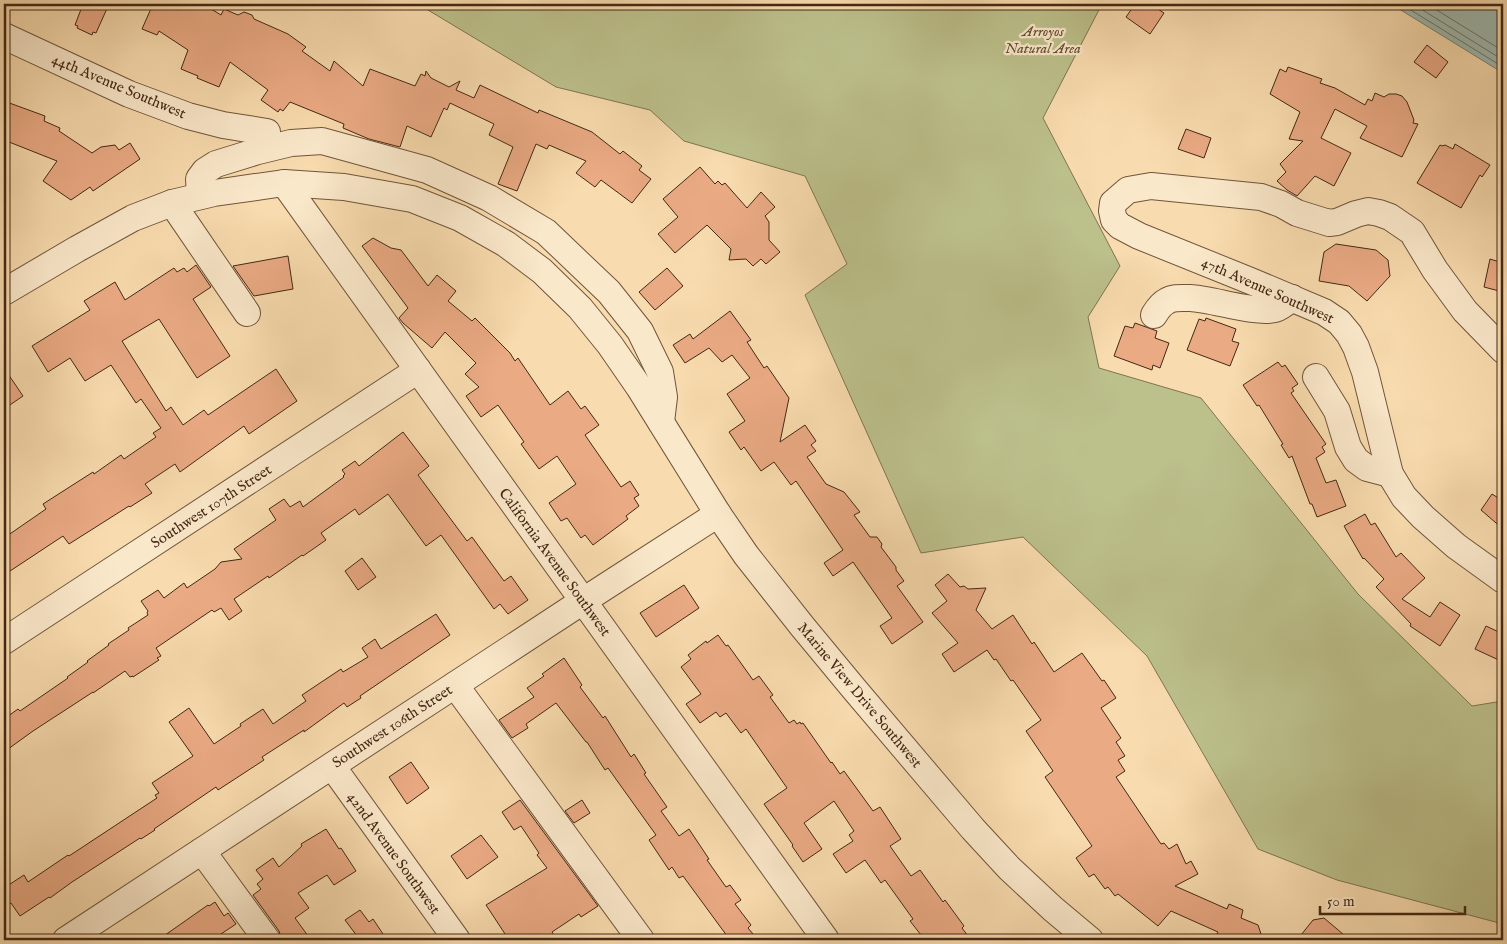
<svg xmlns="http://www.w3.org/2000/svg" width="1507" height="944" font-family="'IM FELL English',serif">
<rect width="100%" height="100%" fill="#f8dbae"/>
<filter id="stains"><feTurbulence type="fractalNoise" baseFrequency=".004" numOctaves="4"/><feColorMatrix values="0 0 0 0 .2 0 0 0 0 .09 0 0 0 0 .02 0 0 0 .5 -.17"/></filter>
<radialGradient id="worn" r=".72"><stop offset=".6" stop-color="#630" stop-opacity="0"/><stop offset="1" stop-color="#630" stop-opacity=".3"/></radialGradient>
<path fill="#bcc08b" stroke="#807450" d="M418,4H1102L1043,118L1120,266L1088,317L1099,368L1201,398L1358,594L1472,706L1503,701V924L1337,880L1258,849L1147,656L1023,537L921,553L805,295L847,264L805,176L684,141L650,110L556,87Z"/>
<path fill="#9ebab0" stroke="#7a8072" d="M1391,4H1503V73Z"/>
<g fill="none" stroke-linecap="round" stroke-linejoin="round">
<g stroke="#717162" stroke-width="1">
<path d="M1401,4L1503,67"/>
<path d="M1413,4L1503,60"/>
<path d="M1427,4L1503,51"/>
</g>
</g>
<g fill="#eaaa84" stroke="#442815">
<path d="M83,4H109L96,33L93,32L92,35L77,28L78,26L75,25Z"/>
<path d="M153,4H203L221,15L224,9L238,15L244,12L252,15L254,19L288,34L306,47L302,51L330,71L334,61L363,86L370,69L415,86L421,74L425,76L426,71L431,78L449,87L460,81L456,90L474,98L480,85L538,113L539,110L592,132L620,154L623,151L642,166L639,170L651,179L632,203L601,180L595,187L576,173L586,161L549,145L547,149L536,144L517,191L498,184L513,147L489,135L494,124L450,103L447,110L444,108L431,137L407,126L400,147L369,139L343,128L344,124L290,102L283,111L280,109L278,112L261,100L268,90L230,62L219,87L197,78L198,76L181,69L188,50L159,31L157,35L142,29Z"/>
<path d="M1135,4H1150L1164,13L1150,34L1126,17Z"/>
<path d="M1427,45L1448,62L1436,78L1414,62Z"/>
<path d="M1288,67L1322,79L1320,83L1335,88L1365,105L1368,99L1372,101L1375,93L1384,97L1389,94H1396L1402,96L1407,102L1414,120L1413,123L1418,124L1402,157L1360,138L1367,126L1335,109L1321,138L1351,153L1334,186L1315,176L1297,196L1287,190L1277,181L1286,172L1280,164L1303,141L1289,139L1300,112L1270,94L1280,69L1286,72Z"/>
<path d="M4,101L45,116L44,121L60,128L59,131L92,153L101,147L115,145L119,150L130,143L140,159L93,191L90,187L71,200L43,181L57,161L4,140Z"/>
<path d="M1186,129L1211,138L1204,158L1178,149Z"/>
<path d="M1455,144L1490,165L1482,177L1480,175L1461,208L1417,183L1440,145L1442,146L1445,145L1453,149Z"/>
<path d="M700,167L715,184L718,181L722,185L725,183L747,208L761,192L775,207L765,216L769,222V240L780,252L766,264L761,259L753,266L746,259L729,260L731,249L707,225L675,253L658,234L678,217L663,199Z"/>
<path d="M373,238L391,248L401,250L428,286L437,275L456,291L448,301L472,321L475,318L510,353L515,361L518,358L550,405L568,391L581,409L585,406L599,425L585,435L621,487L630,481L639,495L634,498L639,506L626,516L628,519L593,545L585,535L581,538L567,518L561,521L549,503L576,484L557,456L539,469L521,444L524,442L498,405L481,417L466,396L479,387L465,374L476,363L445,332L432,348L403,323L399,318L408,308L362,246Z"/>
<path d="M1336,244L1376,250L1388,260L1390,276L1367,301L1349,286L1319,281L1324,252Z"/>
<path d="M288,256L293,289L254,296L233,266Z"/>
<path d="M1490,259L1503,263V292L1484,287Z"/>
<path d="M196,265L211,287L193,299L230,356L197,378L159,319L122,341L166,411L171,407L183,425L204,410L208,415L276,369L297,401L249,434L244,426L180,472L175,464L145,484L152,493L130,507L129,506L69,544L63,536L4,575V538L46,509L43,504L93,472L94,474L121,455L124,459L156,437L153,433L161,428L141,399L136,403L111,365L85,381L70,358L48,372L32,346L90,310L84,301L115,282L125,300L174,268L177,272L184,268L187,272Z"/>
<path d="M667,268L683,286L655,310L639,292Z"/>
<path d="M730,311L751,340L747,342L764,368L767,366L789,398L780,442L805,425L816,441L811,445L816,451L807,457L826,484L844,492L860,512L854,515L870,537H877L882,544L881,547L896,567V570L904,581L897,586L923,622L892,644L880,626L892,618L853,562L833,576L824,563L843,550L796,481L791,485L774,462L761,471L744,447L741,450L729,432L745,421L727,394L750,378L732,355L722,362L709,348L685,363L673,345L690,334L693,339Z"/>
<path d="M1206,318L1236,329L1232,341L1239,343L1230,366L1187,350L1199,319L1205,321Z"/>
<path d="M1135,323L1157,331L1155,338L1169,343L1160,368L1153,365L1152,370L1114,356L1125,326L1133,328Z"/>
<path d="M1278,362L1282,367L1285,365L1298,384L1292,388L1294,391L1291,393L1326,444L1322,447L1325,452L1316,458L1326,483L1336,480L1346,506L1317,517L1312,504H1310L1292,456L1289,458L1281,445L1283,444L1259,405L1257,406L1243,385Z"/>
<path d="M4,368L23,396L4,409Z"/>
<path d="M403,432L429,466L418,475L467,541L472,537L504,581L511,576L528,600L508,614L500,604L494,609L441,535L426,546L388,494L359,515L355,509L321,533L326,540L303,556L302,555L269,578L268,576L234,599L242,611L229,620L221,608L214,612L212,610L156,648L161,656L157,658L159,660L133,677V676L130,677L125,671L93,693V692L33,731L4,752V719L18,709L20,711L68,678L67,677L88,662L87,661L109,645L108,644L129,630L128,628L148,615L147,613L148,611L141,601L158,590L164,598L184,583L187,588L215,569L221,562L242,559L234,549L276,520L269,509L284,499L290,507L300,501L303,507L344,477L343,476L345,474L342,470L355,461L359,466Z"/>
<path d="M1492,494L1503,501V529L1481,510Z"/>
<path d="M1365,514L1371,525L1375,523L1396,557L1401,553L1425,578L1402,599L1430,617L1440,602L1460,615L1440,646L1410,626L1411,624L1376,587L1384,579L1364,558L1363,559L1344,526Z"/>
<path d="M362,558L376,577L358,590L345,571Z"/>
<path d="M948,574L960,587L964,586L968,589L986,588L976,610L992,629L1013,615L1032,644L1034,642L1054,672L1082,653L1102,681L1104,680L1116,698L1101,708L1121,738L1116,742L1125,756L1118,760L1125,771L1116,777L1161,844L1164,843L1169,849L1177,844L1186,864L1191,861L1198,874L1175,886L1227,909L1229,904L1243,910L1241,918L1258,925L1263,940H1214L1218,932L1171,911L1158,926L1118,894L1115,896L1108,887L1105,889L1094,874L1089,877L1076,858L1092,846L1045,777L1053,771L1026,731L1041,720L1013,680L1011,681L996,659L994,660L987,650L954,672L942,654L958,643L932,613L947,601L935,585Z"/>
<path d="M684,585L699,608L656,637L640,613Z"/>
<path d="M436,614L450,635L360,696L361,698L347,707L344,703L304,732V730L262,757L264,760L218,790L216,787L154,829L155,830L141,839L140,838L72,882L50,898L49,897L20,916L11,903L4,908V888L24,875L28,882L68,855L69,856L157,798L155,795L159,793L152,783L193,756L169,722L189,708L214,744L241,726L240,724L263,709L273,724L306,701L302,695L341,669L343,672L368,657L362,648L375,639L381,649Z"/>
<path d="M1486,626L1503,634V662L1475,649Z"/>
<path d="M718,635L726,646L728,645L753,680L759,676L773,695L770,697L789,723L794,720L797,724L800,722L801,724L803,723L831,763L832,762L840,774L844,771L873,811L880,807L901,839L890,846L911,876L920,870L943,902L945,900L964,926L962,928L971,940H925L910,921L913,919L885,880L881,883L865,860L846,873L833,854L853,841L849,835L854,831L834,801L804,823L822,849L803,862L792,846L793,845L764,804L787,788L746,729L741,733L726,713L720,717L716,712L700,723L686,704L701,694L681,667L691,659L688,655L706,641L707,643Z"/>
<path d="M564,658L582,685L580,687L603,718L605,716L631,757L634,754L646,773L644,774L667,807L661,811L679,836L689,829L709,859L707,860L726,887L730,885L741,900L735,904L751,925L748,928L758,940H730L683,876L679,878L672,867L669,870L649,840L656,835L608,768L605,770L587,742H586L556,703L526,724L528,728L512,738L499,720L534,697L527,688L544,676L542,674Z"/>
<path d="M411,762L429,788L407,804L389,777Z"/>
<path d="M520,800L598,906L581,917L579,914L552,932L557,940H509L486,905L547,868L537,855L539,853L521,826L514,830L502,812Z"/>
<path d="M582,800L590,813L574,823L565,811Z"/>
<path d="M326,829L339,849L341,848L356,871L334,885L327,875L298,893L309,908L295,918L311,940H282L279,931L253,895L261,889L257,884L263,879L256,870L273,858L279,867L302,846L301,844Z"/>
<path d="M481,835L498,857L467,879L451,856Z"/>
<path d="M215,902L224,916L228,913L236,924L221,934L225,940H158L208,905L209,906Z"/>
<path d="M360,910L369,922L373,919L387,940H360L345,920Z"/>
<path d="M1324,918L1350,940H1297L1313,920Z"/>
</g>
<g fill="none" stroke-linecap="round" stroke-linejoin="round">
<defs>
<g id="minor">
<path d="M4,36L129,94L188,116L223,125L267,132"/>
<path d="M284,183L826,940"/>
<path d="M200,196L199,179L205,171L216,164L258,151L291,143L322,141L427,170L489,198L546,232L609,292L640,331L660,372L664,397L661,422"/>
<path d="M172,203L247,313"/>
<path d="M4,292L77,249L133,218L172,203L214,193L284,183L344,187L412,199L460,218L506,244L542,271L580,308L610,345L639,387L718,514L746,555L802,626L855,690L973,829L1009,868L1053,909L1090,940"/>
<path d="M1154,315C1157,310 1161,304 1167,301C1173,297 1182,298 1190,298C1213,299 1255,314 1275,309C1281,307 1287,302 1292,298"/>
<path d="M1503,350L1465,311L1435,270L1412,232L1390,217L1379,213L1368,211L1356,214L1337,222L1329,223L1297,213L1281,204L1261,197L1151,186L1128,190L1113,203L1112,211L1114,220L1120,226L1139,236L1253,282L1324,312L1339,322L1349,334L1356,347L1365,372L1390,474L1404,497L1423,517L1456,546L1503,580"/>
<path d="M1316,377L1337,411L1348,447L1356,460L1367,468L1390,474"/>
<path d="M4,641L418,370"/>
<path d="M455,685L641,940"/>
<path d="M332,766L457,940"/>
<path d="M202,851L267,940"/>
<path d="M66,940L583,601L718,514"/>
</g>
</defs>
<use href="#minor" stroke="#71553b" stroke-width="28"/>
<use href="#minor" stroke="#fae8ca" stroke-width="26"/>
</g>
<g text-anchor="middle" stroke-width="4.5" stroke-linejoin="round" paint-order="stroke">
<g font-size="15" font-style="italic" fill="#624e32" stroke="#fae8ca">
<text x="1043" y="36">Arroyos<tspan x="1043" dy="17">Natural Area</tspan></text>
</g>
<g font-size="15" fill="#442815" stroke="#fae8ca">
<text transform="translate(119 86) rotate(23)" y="5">44th Avenue Southwest</text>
<text transform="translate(1268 290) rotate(24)" y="5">47th Avenue Southwest</text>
<text transform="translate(211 506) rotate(-33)" y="5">Southwest 107th Street</text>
<text transform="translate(555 562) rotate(54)" y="5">California Avenue Southwest</text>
<text transform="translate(860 695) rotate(50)" y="5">Marine View Drive Southwest</text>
<text transform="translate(392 726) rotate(-33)" y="5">Southwest 106th Street</text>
<text transform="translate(394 853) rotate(54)" y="5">42nd Avenue Southwest</text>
</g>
</g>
<rect width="1507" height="944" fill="none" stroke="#f8dbae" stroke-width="20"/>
<rect x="5" y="5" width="1497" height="934" fill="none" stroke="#442815" stroke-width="2.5"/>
<rect x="10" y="10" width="1487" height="924" fill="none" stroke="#442815"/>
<path d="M1320 906v8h145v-8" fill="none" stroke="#442815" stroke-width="2.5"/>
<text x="1327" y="906" font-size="15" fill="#442815" stroke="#fae8ca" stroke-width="4" paint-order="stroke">50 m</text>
<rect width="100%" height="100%" filter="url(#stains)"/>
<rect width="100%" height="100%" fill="url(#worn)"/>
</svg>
